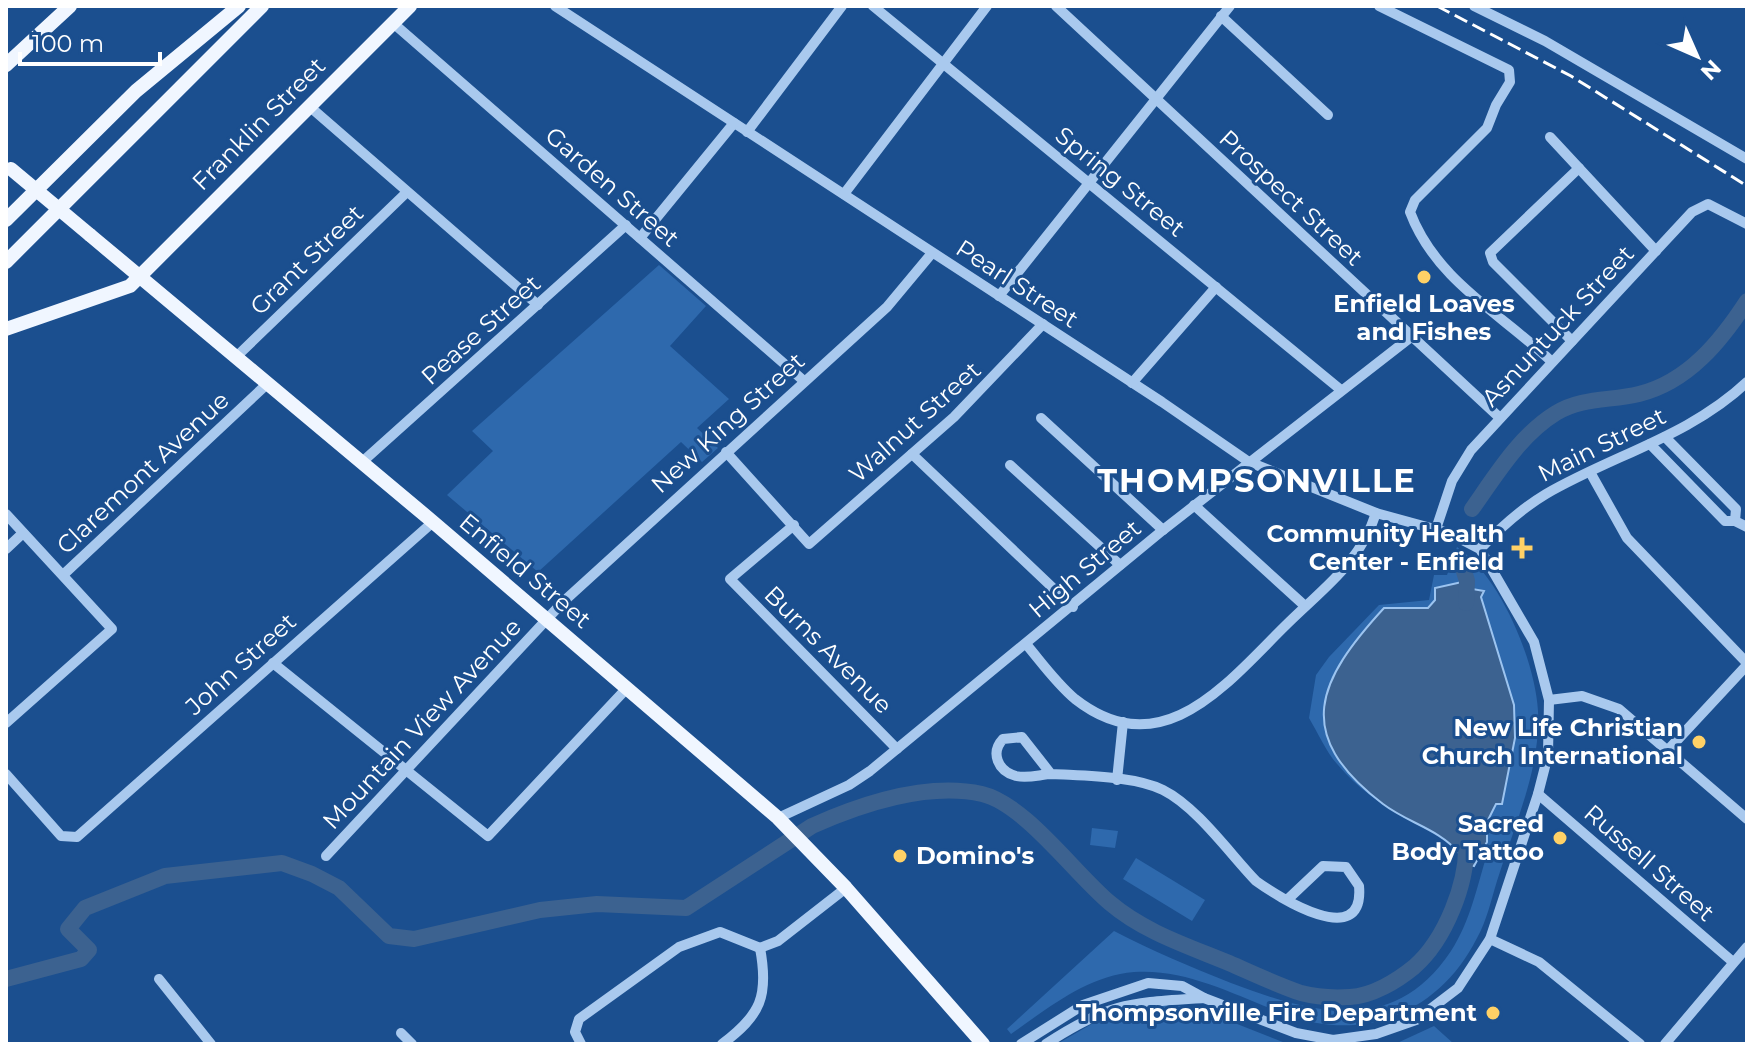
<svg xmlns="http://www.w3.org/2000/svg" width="1753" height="1050" font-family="Montserrat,sans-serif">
<rect width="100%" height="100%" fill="#1b4f8f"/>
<g fill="#2e69ad">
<path d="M659,265L706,306L670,346L729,399L697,428L718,448L702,462L681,442L538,572L447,495L493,451L472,431Z"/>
<path d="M1457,547C1500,576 1535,660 1538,711C1541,769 1514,826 1497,881C1491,900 1487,920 1477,938C1441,1010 1367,1043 1290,1016C1240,998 1189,968 1134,972C1087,976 1048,1008 1011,1034L1007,1029L1114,931C1152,951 1191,967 1231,983C1311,1013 1393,1038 1451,951C1470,922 1477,887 1487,854C1434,835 1375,809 1338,765C1326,752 1318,733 1309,718L1316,675L1329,657L1379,605L1429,600L1434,575H1447Z"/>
<path d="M1092,828L1118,831L1115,848L1090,845Z"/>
<path d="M1136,858L1205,900L1192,921L1123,879Z"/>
<path d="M1163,1004L1199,1009L1288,1044H1057L1109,1014Z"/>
<path d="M1434,1026L1454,1044H1395Z"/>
</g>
<path fill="#3c6290" stroke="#9cc4f0" stroke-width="2" d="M1471,580L1472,589L1484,591L1481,597L1514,705L1515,738L1502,804H1496L1487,822V842L1474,866L1459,862V853C1439,829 1408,823 1383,804C1291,734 1318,680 1384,608H1428L1435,600V588Z"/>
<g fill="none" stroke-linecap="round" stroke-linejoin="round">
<g stroke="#3c6290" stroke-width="16">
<path d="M1472,509C1496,475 1520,435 1556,413C1582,397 1611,401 1639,394C1688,382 1721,341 1747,301"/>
<path d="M1462,565L1467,581L1466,603"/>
<path d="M6,979L81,959L89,950L68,929L85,908L165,876L282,863L312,874L339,888L389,936L414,939L540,910L597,904L686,908L812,826C861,804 928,782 982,794C1025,804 1075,874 1110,903C1144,932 1188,946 1229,963C1252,973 1277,985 1301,993C1316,997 1334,998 1350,997C1372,996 1397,981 1414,967C1445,940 1468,883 1466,842"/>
</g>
<g stroke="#a9c9ee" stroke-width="10">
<path d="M555,6L1162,402L1249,462L1376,513L1449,533L1480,549L1534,642L1549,700L1548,755L1538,794L1490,939L1458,988L1416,1020L1376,1034L1333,1040L1296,1033L1204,998L1182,986L1148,983L1083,1005L1021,1044"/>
<path d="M873,6L1341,390"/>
<path d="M1056,6L1500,418"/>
<path d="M1379,6L1509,70L1510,82L1496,105L1487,128L1415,200L1410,212C1436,281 1502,314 1552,362"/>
<path d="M1474,6L1545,41L1747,159"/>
<path d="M1221,16L1328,115"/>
<path d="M393,23L804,381"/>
<path d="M309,106L538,305"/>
<path d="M747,132L842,6"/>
<path d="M1550,137L1656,251"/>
<path d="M844,194L987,6"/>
<path d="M640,238L734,123"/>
<path d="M999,296L1230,6"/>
<path d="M1572,341L1493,262L1490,253L1579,168"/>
<path d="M236,357L407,192"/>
<path d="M1132,383L1216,287"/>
<path d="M1041,418L1163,530"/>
<path d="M1665,437L1736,509L1735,521"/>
<path d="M1650,444L1725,521H1735L1747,527"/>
<path d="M726,452L809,544L954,417L1043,324"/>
<path d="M912,454L1073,607"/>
<path d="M361,463L626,225"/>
<path d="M1010,465L1120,565"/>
<path d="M1590,472L1627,538L1747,663"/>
<path d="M1194,505L1305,606"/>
<path d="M6,514L112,629L6,723"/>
<path d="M794,525L730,579L897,749"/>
<path d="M1436,529L1452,481L1471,450L1692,212L1708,204L1747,224"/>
<path d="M6,549L23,533"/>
<path d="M1480,549C1500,528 1521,509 1546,494C1613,455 1690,436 1747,382"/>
<path d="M63,575L267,384"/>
<path d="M1026,644C1042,663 1056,683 1075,699C1162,767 1227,683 1285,626C1322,589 1360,564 1376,513"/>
<path d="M273,663L488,836L627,688"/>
<path d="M1549,700L1582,696L1619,709L1747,819"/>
<path d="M1668,750L1747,665"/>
<path d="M6,774L61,836L77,837L433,522"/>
<path d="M1051,774L1022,737L1003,739C990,753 998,771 1016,776C1029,779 1041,774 1053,774C1086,776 1134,776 1163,790C1197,807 1230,854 1256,881C1278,897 1365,952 1359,886L1346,867L1323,866L1287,900"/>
<path d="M1117,780L1123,722"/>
<path d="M1538,794L1733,962"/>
<path d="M778,818L849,785L870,771L1163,530L1411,337"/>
<path d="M326,856L563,602L887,307L932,253"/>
<path d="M1490,939L1539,962L1640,1044"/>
<path d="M760,948L778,941L846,888"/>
<path d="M159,979L211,1044"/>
<path d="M401,1033L412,1044"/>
<path d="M581,1044L575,1032L579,1019L679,947L720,932L760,948"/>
<path d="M722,1044C761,1015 769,996 760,948"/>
<path d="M1046,1044C1110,1002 1130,1003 1204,998"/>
<path d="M1665,1044L1747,947"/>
</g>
<g stroke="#f0f6ff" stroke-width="14">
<path d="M6,65L70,6"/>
<path d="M6,220L136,91L239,6"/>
<path d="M90,235L433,522L778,818L846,888L983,1044"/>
<path d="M6,262L262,6"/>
<path d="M6,329L130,286L410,6"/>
</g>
<path stroke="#fff" stroke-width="3" stroke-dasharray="14 6" stroke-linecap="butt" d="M1437,6L1571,76L1747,186"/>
<path stroke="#f0f6ff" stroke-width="14" d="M11,169L90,235"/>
</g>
<g fill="#ffd166" stroke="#1b4f8f" stroke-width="3">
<circle cx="1424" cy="277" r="8"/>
<path d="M1518 536h8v8h8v8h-8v8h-8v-8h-8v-8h8z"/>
<circle cx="1699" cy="742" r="8"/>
<circle cx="1560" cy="838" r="8"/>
<circle cx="900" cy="856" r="8"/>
<circle cx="1493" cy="1013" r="8"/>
</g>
<g text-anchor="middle" stroke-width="6" stroke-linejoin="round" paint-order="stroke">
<g font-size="24" fill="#fff" stroke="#1b4f8f">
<text transform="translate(259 124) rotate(-45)" y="8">Franklin Street</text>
<text transform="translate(1120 182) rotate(39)" y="8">Spring Street</text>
<text transform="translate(612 187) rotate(41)" y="8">Garden Street</text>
<text transform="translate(1291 198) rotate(43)" y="8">Prospect Street</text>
<text transform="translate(307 260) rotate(-44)" y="8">Grant Street</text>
<text transform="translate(1017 284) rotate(33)" y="8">Pearl Street</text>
<text transform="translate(1558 326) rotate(-47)" y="8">Asnuntuck Street</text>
<text transform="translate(481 330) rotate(-42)" y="8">Pease Street</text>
<text transform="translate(915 422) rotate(-42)" y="8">Walnut Street</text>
<text transform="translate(728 423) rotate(-42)" y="8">New King Street</text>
<text transform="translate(1602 445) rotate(-26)" y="8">Main Street</text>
<text transform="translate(143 473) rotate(-43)" y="8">Claremont Avenue</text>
<text transform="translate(1085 569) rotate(-40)" y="8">High Street</text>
<text transform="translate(525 571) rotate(40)" y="8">Enfield Street</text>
<text transform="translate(828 650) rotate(45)" y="8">Burns Avenue</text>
<text transform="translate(241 664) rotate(-42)" y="8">John Street</text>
<text transform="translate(422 724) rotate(-47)" y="8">Mountain View Avenue</text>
<text transform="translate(1649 863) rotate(41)" y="8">Russell Street</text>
</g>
<g font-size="24" font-weight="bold" fill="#fff" stroke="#1b4f8f" text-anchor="end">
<text x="1424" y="312" text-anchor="middle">Enfield Loaves<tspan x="1424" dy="28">and Fishes</tspan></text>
<text x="1504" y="542">Community Health<tspan x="1504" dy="28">Center - Enfield</tspan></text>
<text x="1683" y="736">New Life Christian<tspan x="1683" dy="28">Church International</tspan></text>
<text x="1544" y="832">Sacred<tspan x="1544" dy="28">Body Tattoo</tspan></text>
<text x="916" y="864" text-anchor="start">Domino's</text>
<text x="1477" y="1021">Thompsonville Fire Department</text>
</g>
<g font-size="32" font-weight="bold" letter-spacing="2" fill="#fff" stroke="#1b4f8f">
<text x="1257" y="492">THOMPSONVILLE</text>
</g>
</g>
<rect width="1753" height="1050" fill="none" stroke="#ffffff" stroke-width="16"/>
<g transform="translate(1697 56) rotate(135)" stroke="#1b4f8f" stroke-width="6" paint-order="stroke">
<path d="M0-6L14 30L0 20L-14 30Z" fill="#ffffff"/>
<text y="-12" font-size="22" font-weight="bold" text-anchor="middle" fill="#ffffff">N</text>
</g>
<path d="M20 52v12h140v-12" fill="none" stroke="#ffffff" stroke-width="4"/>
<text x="32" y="52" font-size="24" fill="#ffffff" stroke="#1b4f8f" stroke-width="6" paint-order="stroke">100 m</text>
</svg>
